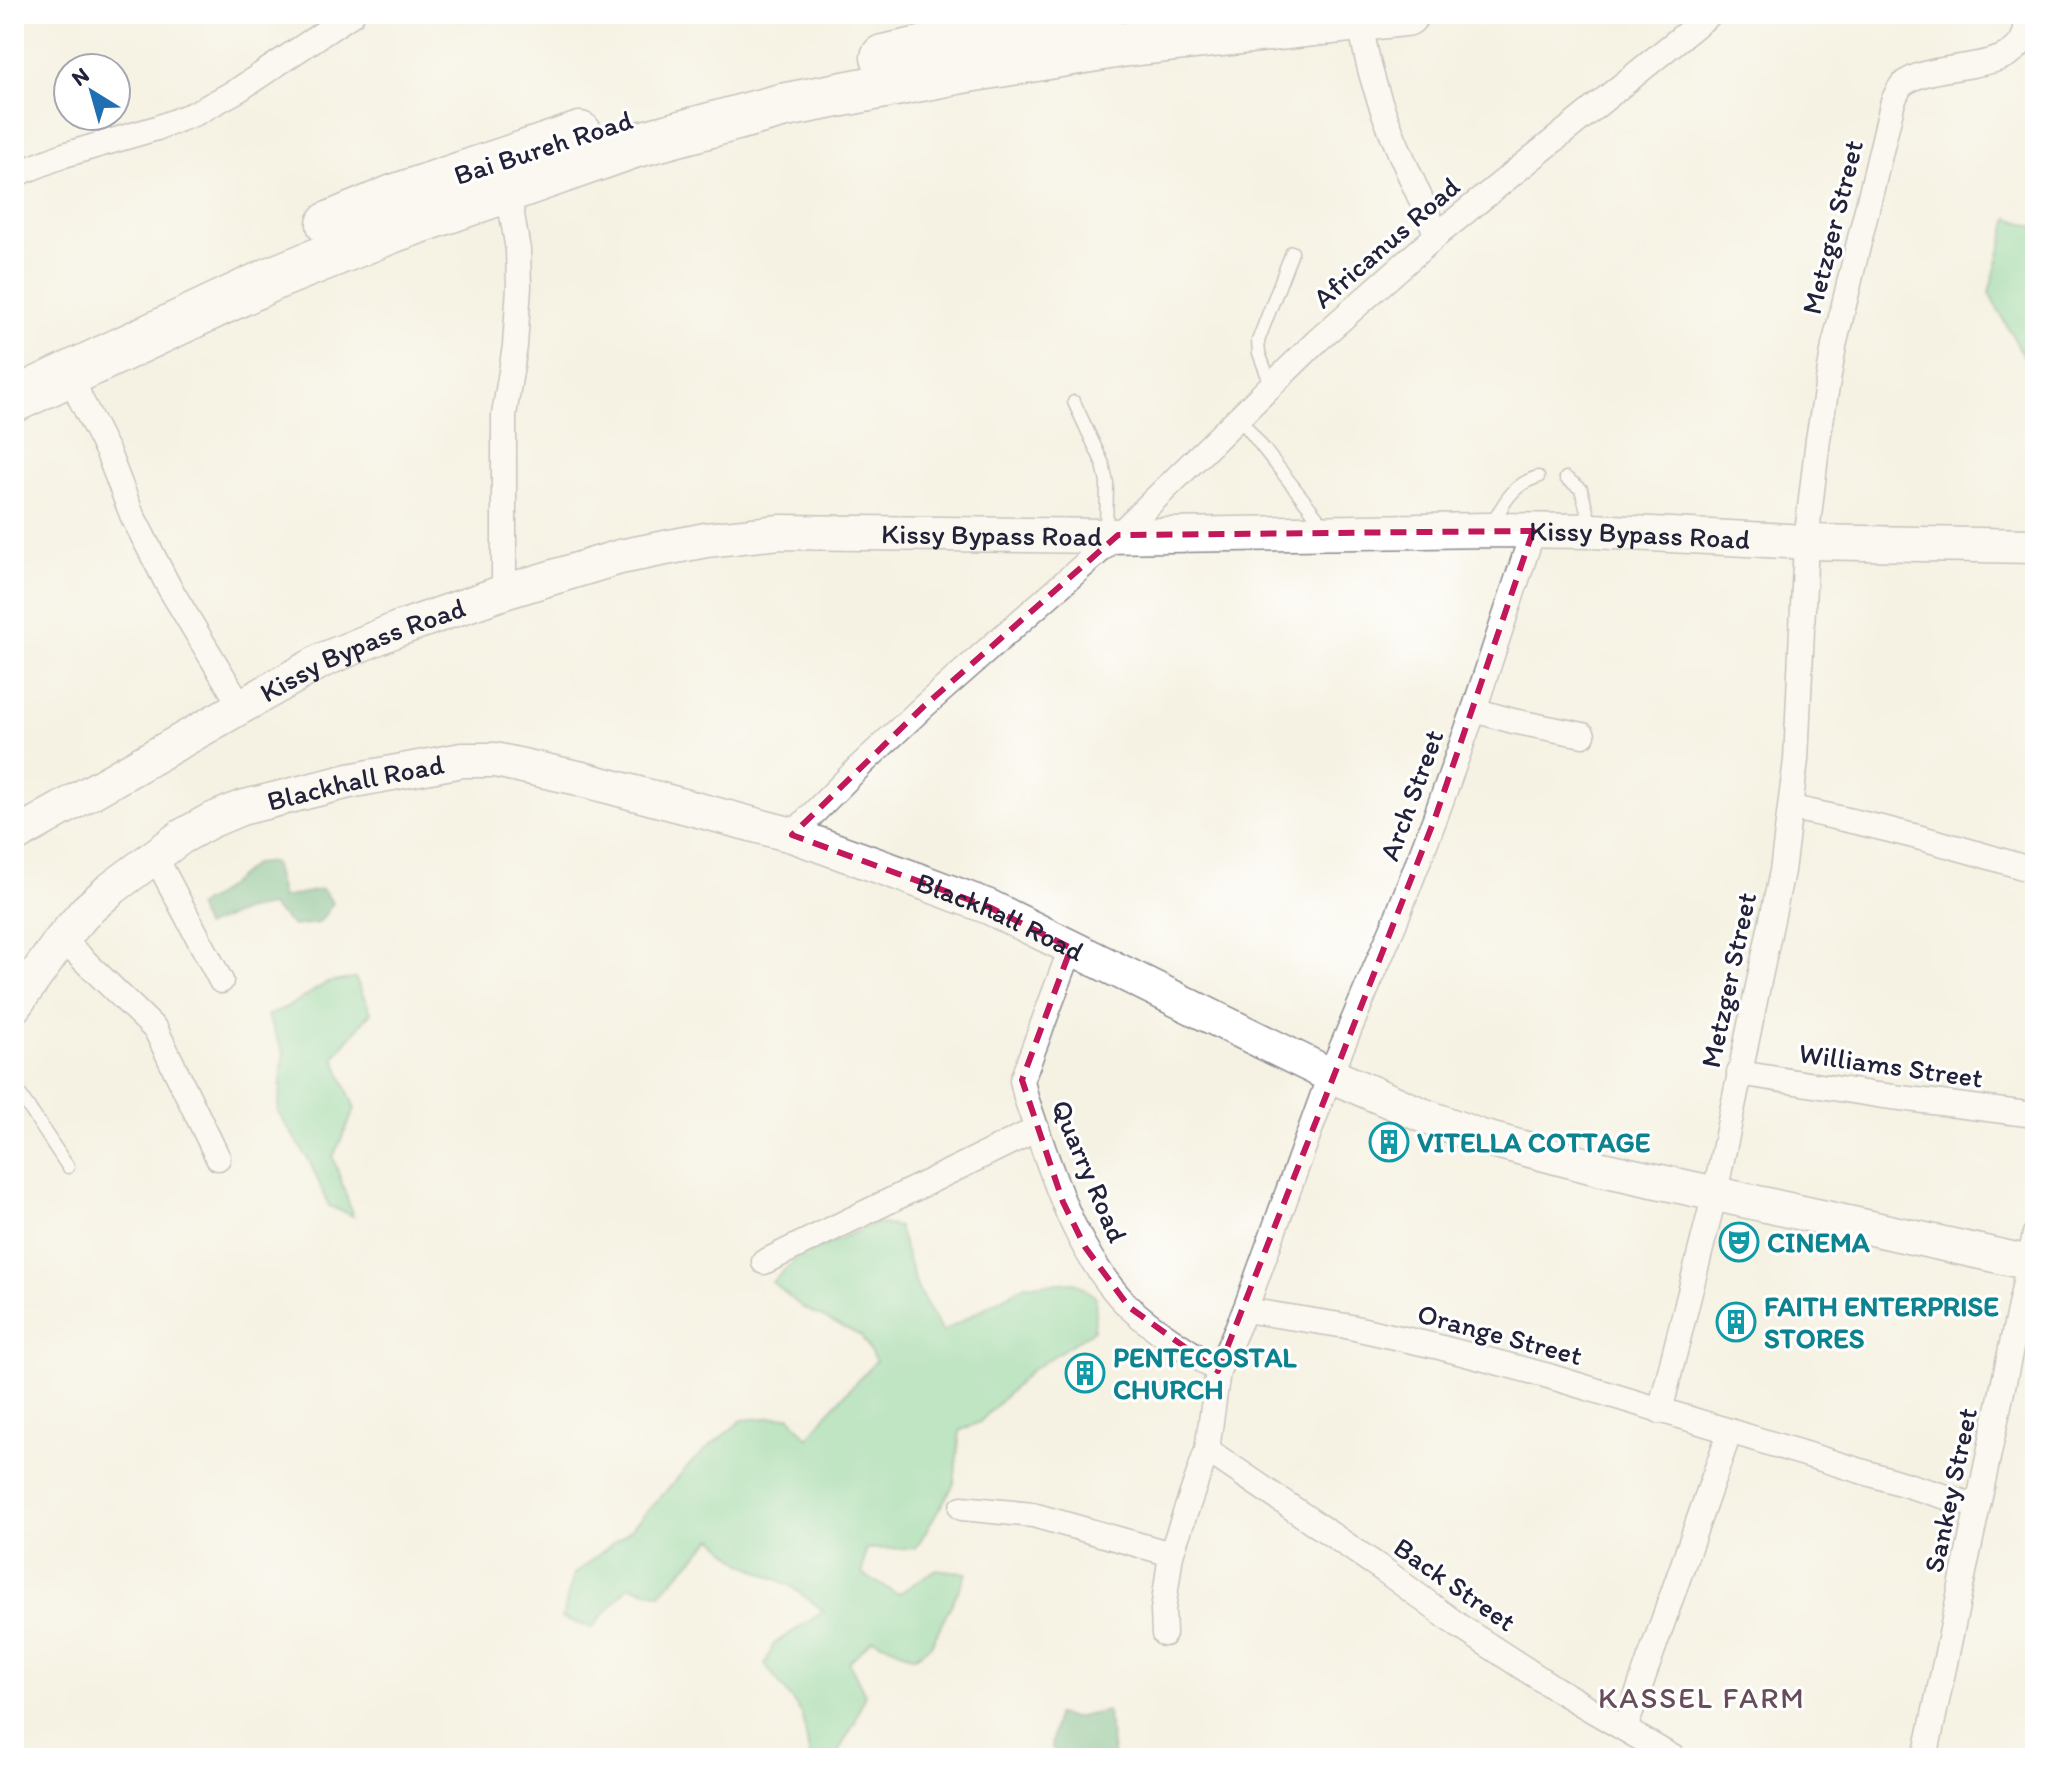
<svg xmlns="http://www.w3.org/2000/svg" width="2049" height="1772" font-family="Itim,sans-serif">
<rect width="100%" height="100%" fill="#fff"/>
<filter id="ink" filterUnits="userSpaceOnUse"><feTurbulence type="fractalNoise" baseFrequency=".0125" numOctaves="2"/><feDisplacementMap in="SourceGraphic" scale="16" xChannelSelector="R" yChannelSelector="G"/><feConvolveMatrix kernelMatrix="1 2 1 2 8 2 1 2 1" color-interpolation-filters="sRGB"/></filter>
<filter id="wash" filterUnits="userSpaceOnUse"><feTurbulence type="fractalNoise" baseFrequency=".006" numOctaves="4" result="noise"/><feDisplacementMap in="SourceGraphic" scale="32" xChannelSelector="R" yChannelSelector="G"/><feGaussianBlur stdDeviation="1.8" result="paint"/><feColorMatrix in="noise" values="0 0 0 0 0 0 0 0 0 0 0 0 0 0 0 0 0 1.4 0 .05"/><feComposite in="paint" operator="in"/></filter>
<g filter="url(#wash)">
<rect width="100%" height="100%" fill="#f6f2e3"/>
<g fill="#7cd49a" stroke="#4f7b6a" stroke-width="2">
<path d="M2009,218L2035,227V377L1989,293Z"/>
<path d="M355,978L371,1012L334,1057L355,1109L333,1157L353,1216L329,1206L310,1162L278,1112L284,1053L267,1016L295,1003L326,983Z"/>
<path d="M875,1223L898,1227L917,1287L942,1332L1025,1285L1075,1282L1096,1297L1094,1330L1030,1371L980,1422L960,1431L954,1484L916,1548L866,1549L862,1574L898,1594L936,1569L967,1573L931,1645L914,1657L873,1639L849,1662L865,1694L855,1722L835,1758H810L802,1714L765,1664L774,1644L824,1611L789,1585L742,1563L713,1538L660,1594L629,1586L592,1628L562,1618L574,1574L630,1530L694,1460L742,1420L790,1416L808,1438L827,1413L876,1361L861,1336L803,1308L772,1282L797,1258Z"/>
</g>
<g fill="#65b682" stroke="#446c5e" stroke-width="2">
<path d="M273,862L282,898L322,889L333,903L319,923L293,926L270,906L244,911L204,927L197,906L218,894L254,864Z"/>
<path d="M1107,1711L1114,1758H1062L1051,1747L1056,1715L1073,1718Z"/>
</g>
</g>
<g filter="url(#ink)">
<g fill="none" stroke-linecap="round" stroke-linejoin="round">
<defs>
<g id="lane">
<path d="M1271,385L1259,353L1258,341L1292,252"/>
<path d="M1074,402L1103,464L1107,483L1106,532"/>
<path d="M1238,416L1325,527"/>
<path d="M1566,478L1581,489L1592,529"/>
<path d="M1490,527C1503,505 1512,484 1538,477"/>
<path d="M14,1085L68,1167"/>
</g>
<g id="street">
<path d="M1360,14C1367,92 1406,165 1437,235"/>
<path d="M14,175L64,155L157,128L196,113L238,90L352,14"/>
<path d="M72,372L80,398L108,453L132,515L169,587L242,708"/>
<path d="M504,592V415L515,346L519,287L518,250L511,209L512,188"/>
<path d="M1474,710L1513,721L1583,735"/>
<path d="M1792,808C1875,825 1954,845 2035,871"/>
<path d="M792,835L861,765L923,707L1118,535L1318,340L1437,235L1710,14"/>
<path d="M155,856L221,981"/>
<path d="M62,939L156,1030L218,1158"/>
<path d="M1071,948L1022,1080L1026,1098C1051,1169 1073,1251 1128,1306C1154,1331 1189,1350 1218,1371"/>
<path d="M1739,1073L1877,1095L2035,1115"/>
<path d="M764,1262L1037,1129"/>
<path d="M1245,1310L1346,1326L1435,1346L1545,1375L1976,1506"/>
<path d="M1660,1411L1715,1193L1782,871L1796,760L1806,542L1818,439L1834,346L1893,101C1896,96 1898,89 1902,85C1932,59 2015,76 2025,33C2027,27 2026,20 2026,14"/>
<path d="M1207,1450L1385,1571L1459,1626L1556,1689L1674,1758"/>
<path d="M962,1508L1033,1515L1171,1554"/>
<path d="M1164,1634L1163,1610L1171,1554L1207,1450L1218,1371L1245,1310L1330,1075L1395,922L1435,818L1474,710L1533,531"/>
<path d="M1625,1729L1730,1431"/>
<path d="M1925,1758L2035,1234"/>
</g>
<g id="secondary">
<path id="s1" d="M14,836L323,660L398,629L504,592L620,557L706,540L780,532L1106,536L1488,530L1593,531L1806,542L2035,546"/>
<path id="s2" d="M14,1006L62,939L86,911L111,889L181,837L210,821L241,808L349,781L462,760H495L578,778L792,835L901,874L989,907L1330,1075L1422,1115L1481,1137L1602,1169L2035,1264"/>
</g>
<g id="highway">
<path d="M883,57L976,37L1101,14"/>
<path d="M329,224L396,196L580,134"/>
<path d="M14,400L274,278L394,230L633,146L781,106L968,70L1121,45L1406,14"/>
</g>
</defs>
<use href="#lane" stroke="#8c8a8f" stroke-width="15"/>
<use href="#street" stroke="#8c8a8f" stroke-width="27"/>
<use href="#secondary" stroke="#8c8a8f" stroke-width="37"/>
<use href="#highway" stroke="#8c8a8f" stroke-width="47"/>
<use href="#lane" stroke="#fff" stroke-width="12"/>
<use href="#street" stroke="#fff" stroke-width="24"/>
<use href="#secondary" stroke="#fff" stroke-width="34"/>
<use href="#highway" stroke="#fff" stroke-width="44"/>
</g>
</g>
<path d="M0 0H2049V1772H0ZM1533,531L1435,818L1218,1371L1129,1307L1085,1247L1063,1202L1022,1080L1071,948L989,907L792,835L923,707L1118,535Z" fill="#f6f2e3" fill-opacity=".55" fill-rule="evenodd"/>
<path fill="none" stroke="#c2185b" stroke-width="6" stroke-dasharray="16 10" stroke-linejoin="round" d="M1533,531L1435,818L1218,1371L1129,1307L1085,1247L1063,1202L1022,1080L1071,948L989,907L792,835L923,707L1118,535Z"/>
<defs>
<symbol id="building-ring" viewBox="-11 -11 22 22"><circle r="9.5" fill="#fff" stroke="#0f9aa8" stroke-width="1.5"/><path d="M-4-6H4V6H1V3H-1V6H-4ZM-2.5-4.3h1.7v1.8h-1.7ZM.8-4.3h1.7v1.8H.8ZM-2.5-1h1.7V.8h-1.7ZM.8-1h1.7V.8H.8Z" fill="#0f9aa8"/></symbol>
<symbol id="theatre-ring" viewBox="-11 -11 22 22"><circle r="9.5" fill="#fff" stroke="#0f9aa8" stroke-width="1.5"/><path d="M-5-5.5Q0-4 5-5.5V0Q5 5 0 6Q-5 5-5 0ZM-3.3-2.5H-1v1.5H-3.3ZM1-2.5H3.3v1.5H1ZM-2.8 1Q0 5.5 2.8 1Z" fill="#0f9aa8"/></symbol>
</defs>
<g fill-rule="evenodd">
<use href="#building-ring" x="1367" y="1120" width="44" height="44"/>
<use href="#theatre-ring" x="1717" y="1220" width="44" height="44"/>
<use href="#building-ring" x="1714" y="1300" width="44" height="44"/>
<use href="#building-ring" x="1063" y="1351" width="44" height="44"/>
</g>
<g text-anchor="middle" stroke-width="6" stroke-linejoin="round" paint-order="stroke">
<g font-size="28" fill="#22223b" stroke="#fff">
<text transform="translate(543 147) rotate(-18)" y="10">Bai Bureh Road</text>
<text transform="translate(1832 227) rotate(-76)" y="10">Metzger Street</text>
<text transform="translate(1386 242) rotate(-41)" y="10">Africanus Road</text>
<text dy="10" stroke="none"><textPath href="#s1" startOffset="1044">Kissy Bypass Road</textPath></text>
<text dy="10" stroke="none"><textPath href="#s1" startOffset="1692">Kissy Bypass Road</textPath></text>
<text dy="10" stroke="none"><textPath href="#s1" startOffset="396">Kissy Bypass Road</textPath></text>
<text dy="10" stroke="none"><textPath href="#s2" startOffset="424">Blackhall Road</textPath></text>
<text transform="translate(1411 795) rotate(-70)" y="10">Arch Street</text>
<text dy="10" stroke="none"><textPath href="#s2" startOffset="1096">Blackhall Road</textPath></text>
<text transform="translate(1728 980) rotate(-78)" y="10">Metzger Street</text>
<text transform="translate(1891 1065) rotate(8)" y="10">Williams Street</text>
<text transform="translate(1090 1171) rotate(67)" y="10">Quarry Road</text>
<text transform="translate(1500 1334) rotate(15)" y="10">Orange Street</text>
<text transform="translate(1950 1490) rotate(-78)" y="10">Sankey Street</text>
<text transform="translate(1455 1584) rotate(35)" y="10">Back Street</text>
</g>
<g font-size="28" font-weight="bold" fill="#0d838f" stroke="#fff" text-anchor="start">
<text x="1417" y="1152">VITELLA COTTAGE</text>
<text x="1767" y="1252">CINEMA</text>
<text x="1764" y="1316">FAITH ENTERPRISE<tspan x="1764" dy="32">STORES</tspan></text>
<text x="1113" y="1367">PENTECOSTAL<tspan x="1113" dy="32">CHURCH</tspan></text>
</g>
<g font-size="30" letter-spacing="2" fill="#684c59" stroke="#fff">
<text x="1702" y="1708">KASSEL FARM</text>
</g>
</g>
<rect width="2049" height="1772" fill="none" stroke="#fff" stroke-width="48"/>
<g transform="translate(92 92) rotate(323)"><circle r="38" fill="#ffffff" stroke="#a7a7b1" stroke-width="2"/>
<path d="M0-6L14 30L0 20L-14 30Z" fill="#1f6fb2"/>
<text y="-12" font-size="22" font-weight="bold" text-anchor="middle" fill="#22223b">N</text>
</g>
</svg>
